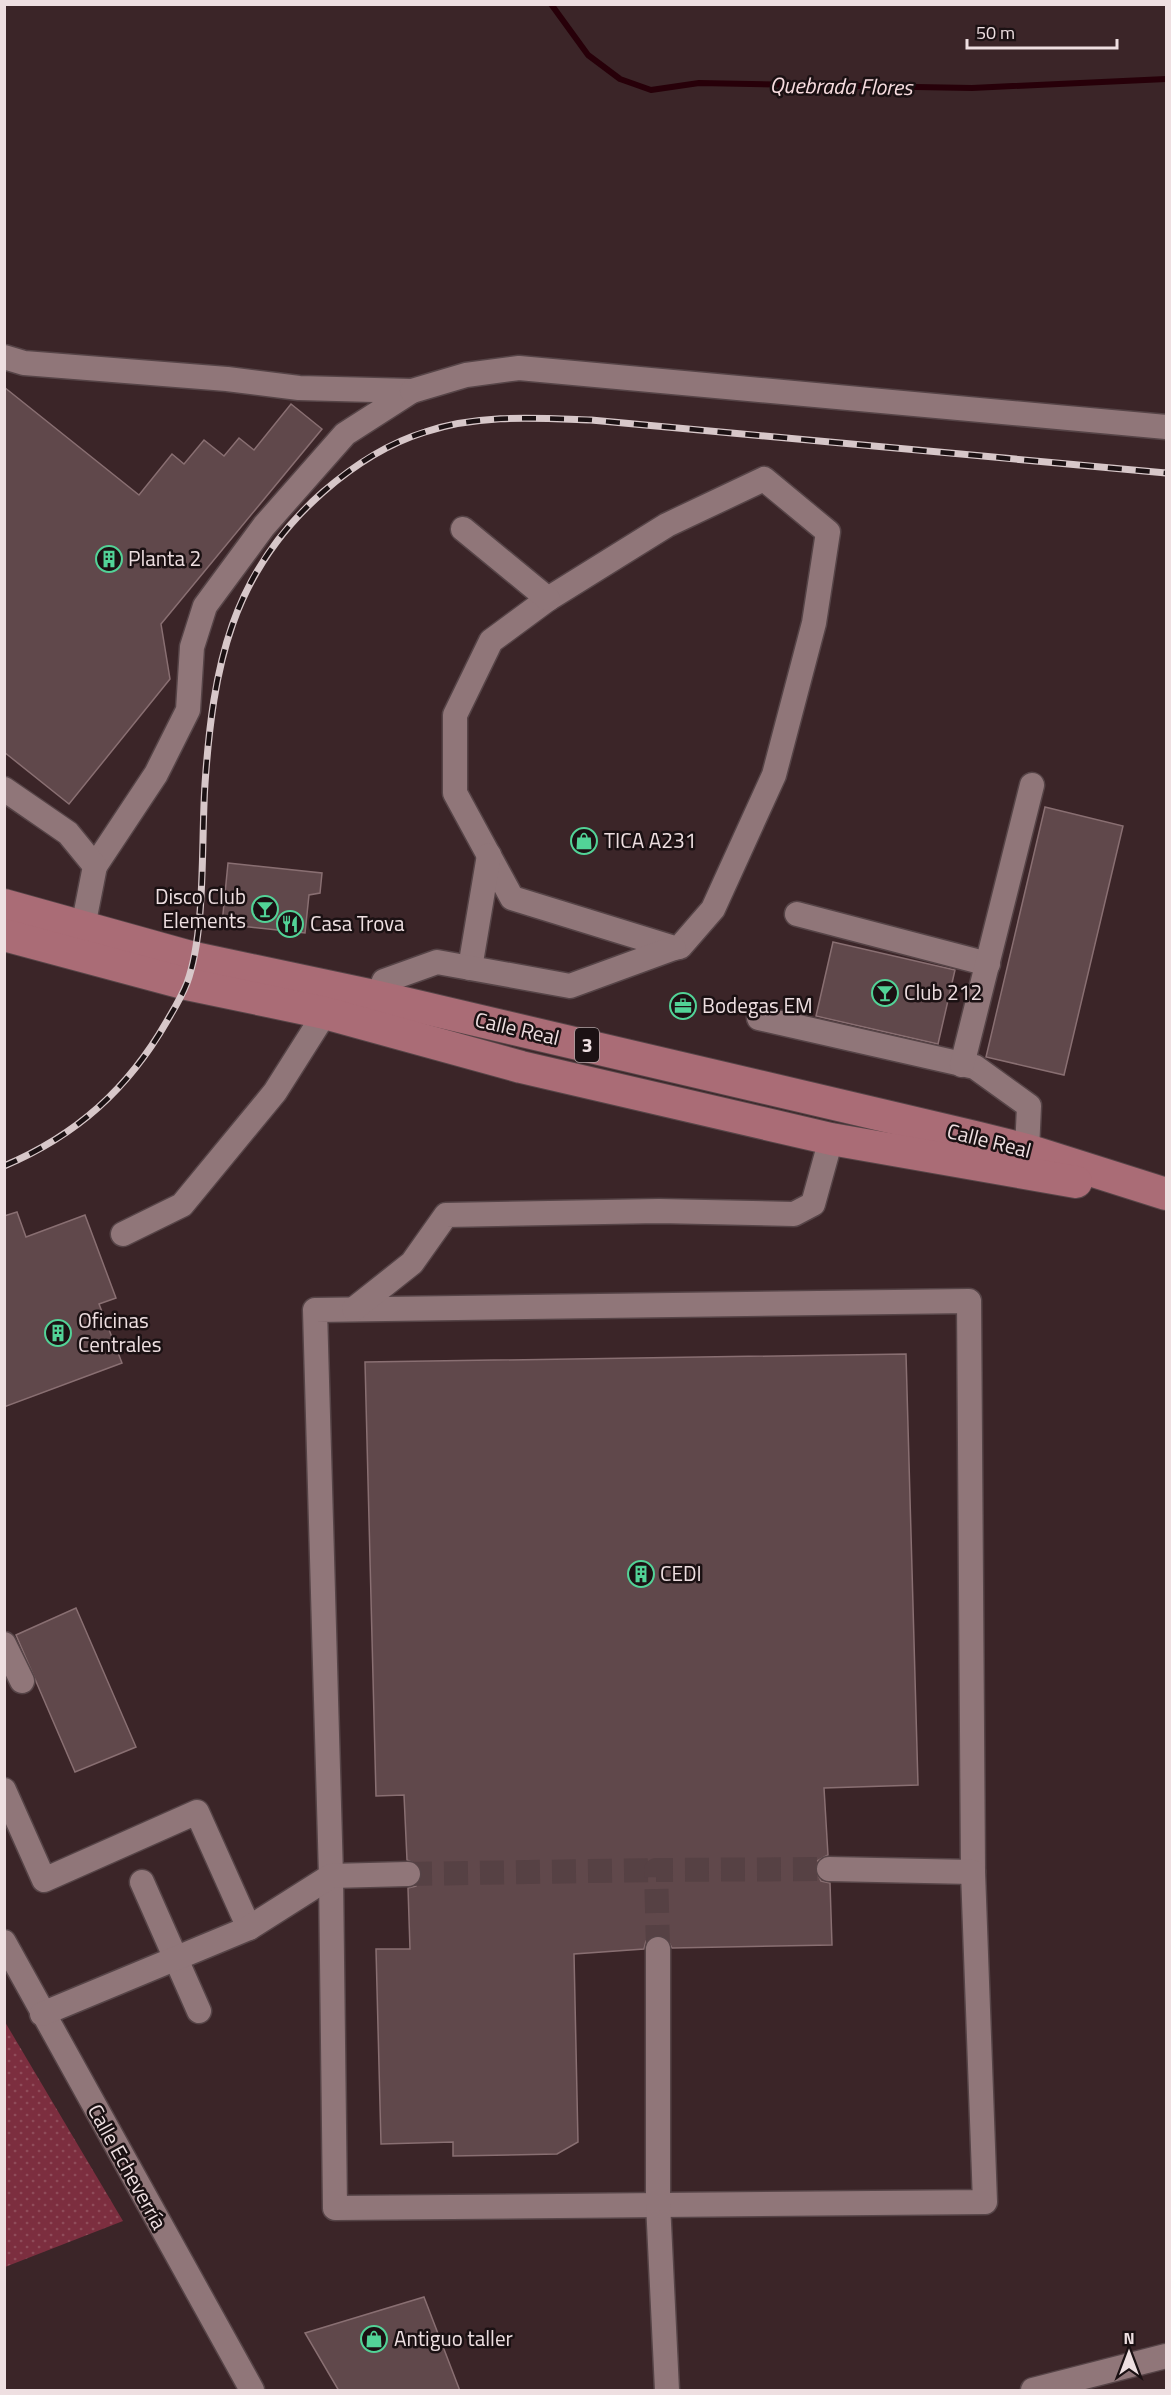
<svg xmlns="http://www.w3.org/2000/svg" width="1171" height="2395" font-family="'Titillium Web',sans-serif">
<defs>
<pattern id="green-dots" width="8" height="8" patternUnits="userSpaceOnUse" patternTransform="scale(1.5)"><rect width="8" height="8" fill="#7c2e3f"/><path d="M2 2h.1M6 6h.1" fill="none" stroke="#8f4c5a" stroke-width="1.8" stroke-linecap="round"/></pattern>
</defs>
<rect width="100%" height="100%" fill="#3b2528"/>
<path fill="url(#green-dots)" d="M5,2022L123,2221L5,2267H4Z"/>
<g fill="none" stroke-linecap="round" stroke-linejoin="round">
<path stroke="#270009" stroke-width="6" d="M551,4L588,55L620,79L651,90L699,83L972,88L1166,79"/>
</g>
<g fill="#60484b" stroke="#896f72" stroke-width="1.5">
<path d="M4,387L139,495L172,454L184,464L204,440L224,456L239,438L254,450L291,404L322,429L161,624L170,679L69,804L4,752Z"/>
<path d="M1045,807L1123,826L1064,1075L986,1057Z"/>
<path d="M228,863L322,873L320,893L309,895L305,933L222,924Z"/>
<path d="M833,942L955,970L938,1044L816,1016Z"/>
<path d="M17,1212L26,1237L85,1215L116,1298L99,1304L122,1363L4,1407V1216Z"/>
<path d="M906,1354L918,1785L824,1788L828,1855L817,1861L815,1869L821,1881L830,1883L832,1945L672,1948L666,1937L657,1935L646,1941L644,1949L574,1954L578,2142L557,2154L453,2156V2142L381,2144L376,1949H410L408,1888L416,1886L422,1874L420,1866L407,1860L404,1795L376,1796L365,1362Z"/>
<path d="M76,1608L136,1747L75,1772L16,1635Z"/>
<path d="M424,2297L460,2391H339L305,2333Z"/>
</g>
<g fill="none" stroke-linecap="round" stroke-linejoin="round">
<g stroke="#564144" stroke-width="24" stroke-dasharray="24 12" stroke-linecap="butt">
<path d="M408,1874L656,1870"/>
<path d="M658,1949L656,1870L829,1869"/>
</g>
<defs>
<g id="minor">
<path d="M4,357L24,363L227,379L299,388L412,391L345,434L264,526L205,606L192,647L188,710L156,774L95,866"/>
<path d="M412,391L466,375L519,368L1166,427"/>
<path d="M764,479L828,532L814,623L774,775L713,909L680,947L674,948L512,898L455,793V715L491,641L548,599L667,525Z"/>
<path d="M463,529L548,599"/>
<path d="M4,789L68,833L95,866L83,927"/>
<path d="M797,914L988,964"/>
<path d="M470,968L489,855"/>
<path d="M378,997L384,981L437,962L570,986L674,948"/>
<path d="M759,1018L975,1067L1029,1106L1027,1150"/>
<path d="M962,1065L1032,785"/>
<path d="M123,1234L182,1205L275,1092L325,1013"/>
<path d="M969,1301L973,1872L985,2202L335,2208L331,1876L315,1310Z"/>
<path d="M354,1309L412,1263L446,1215L659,1211L794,1214L813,1204L831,1139"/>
<path d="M4,1644L22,1681"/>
<path d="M4,1790L44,1880L197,1812L249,1928"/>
<path d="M829,1869L973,1872"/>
<path d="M142,1882L199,2011"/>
<path d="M4,1942L252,2390"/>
<path d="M658,1949V2203L667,2390"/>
<path d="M42,2014L249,1928L331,1876L408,1874"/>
<path d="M1033,2390L1166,2356"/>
</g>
<g id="major">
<path d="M4,905L194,958L378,997L975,1137L1027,1150L1166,1194"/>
<path d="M4,935L187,984L325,1013L521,1067L831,1139L1076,1182"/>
</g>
</defs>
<use href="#minor" stroke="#564447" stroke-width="27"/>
<use href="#major" stroke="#564447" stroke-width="34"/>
<use href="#minor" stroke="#907679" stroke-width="24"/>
<use href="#major" stroke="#aa6c76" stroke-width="32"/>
<defs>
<path id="rail" d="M4,1166C77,1135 128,1089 167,1021C174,1009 182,996 187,983C206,931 201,842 205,784C213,667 231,573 323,492C353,466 386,444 425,432C479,414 535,418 591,420L1166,473"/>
</defs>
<use href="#rail" stroke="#d7c7c9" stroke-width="7"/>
<use href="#rail" stroke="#1b1113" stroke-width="4.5" stroke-dasharray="14" stroke-linecap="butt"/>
</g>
<defs>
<symbol id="building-ring" viewBox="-11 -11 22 22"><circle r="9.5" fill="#1b1113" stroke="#52d397" stroke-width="1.5"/><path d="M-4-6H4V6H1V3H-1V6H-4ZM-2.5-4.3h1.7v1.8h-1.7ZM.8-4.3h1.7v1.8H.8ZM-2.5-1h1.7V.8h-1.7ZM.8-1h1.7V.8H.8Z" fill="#52d397"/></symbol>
<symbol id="shop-ring" viewBox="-11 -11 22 22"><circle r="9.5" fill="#1b1113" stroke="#52d397" stroke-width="1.5"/><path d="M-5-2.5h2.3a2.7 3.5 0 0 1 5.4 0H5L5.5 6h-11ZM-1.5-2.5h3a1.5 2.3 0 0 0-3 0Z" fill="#52d397"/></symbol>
<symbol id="bar-ring" viewBox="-11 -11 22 22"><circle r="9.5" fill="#1b1113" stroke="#52d397" stroke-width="1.5"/><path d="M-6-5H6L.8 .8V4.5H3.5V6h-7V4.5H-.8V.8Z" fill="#52d397"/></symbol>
<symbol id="restaurant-ring" viewBox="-11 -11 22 22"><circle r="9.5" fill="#1b1113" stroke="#52d397" stroke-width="1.5"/><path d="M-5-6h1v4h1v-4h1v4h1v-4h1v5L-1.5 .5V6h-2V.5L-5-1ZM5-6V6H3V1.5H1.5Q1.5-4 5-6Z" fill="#52d397"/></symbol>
<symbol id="office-ring" viewBox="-11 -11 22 22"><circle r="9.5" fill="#1b1113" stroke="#52d397" stroke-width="1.5"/><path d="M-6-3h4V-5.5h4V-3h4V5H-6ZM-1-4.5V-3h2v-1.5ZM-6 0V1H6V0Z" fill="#52d397"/></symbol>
</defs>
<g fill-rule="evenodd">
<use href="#building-ring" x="94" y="544" width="30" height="30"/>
<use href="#shop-ring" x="569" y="826" width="30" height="30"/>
<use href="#bar-ring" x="250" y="894" width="30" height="30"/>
<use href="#restaurant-ring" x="275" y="909" width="30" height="30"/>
<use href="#bar-ring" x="870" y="978" width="30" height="30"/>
<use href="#office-ring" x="668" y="991" width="30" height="30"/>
<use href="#building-ring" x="43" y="1318" width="30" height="30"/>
<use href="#building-ring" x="626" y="1559" width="30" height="30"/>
<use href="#shop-ring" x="359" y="2324" width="30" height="30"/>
</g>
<g text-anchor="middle" stroke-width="5" stroke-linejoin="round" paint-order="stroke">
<rect fill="#1b1113" stroke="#afa1a3" stroke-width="1.5" x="575" y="1028" width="24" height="34" rx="4.5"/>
<g font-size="20" font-weight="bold" fill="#eedfe1">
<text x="587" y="1052">3</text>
</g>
<g font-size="21" fill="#eedfe1" stroke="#1b1113" text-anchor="start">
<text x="128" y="566">Planta 2</text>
<text x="604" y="848">TICA A231</text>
<text x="246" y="904" text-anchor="end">Disco Club<tspan x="246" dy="24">Elements</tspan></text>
<text x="310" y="931">Casa Trova</text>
<text x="904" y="1000">Club 212</text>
<text x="702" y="1013">Bodegas EM</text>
<text x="78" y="1328">Oficinas<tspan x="78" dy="24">Centrales</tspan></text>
<text x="660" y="1581">CEDI</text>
<text x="394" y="2346">Antiguo taller</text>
</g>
<g font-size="21" fill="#eedfe1" stroke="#1b1113">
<text transform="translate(517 1029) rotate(13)" y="7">Calle Real</text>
<text transform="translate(989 1141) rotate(14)" y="7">Calle Real</text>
<text transform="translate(127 2167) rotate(61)" y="7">Calle Echeverría</text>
</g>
<g font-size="22" font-style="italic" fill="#f7dcdf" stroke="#1b1113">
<text transform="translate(841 86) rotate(1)" y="8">Quebrada Flores</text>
</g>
</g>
<rect width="1171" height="2395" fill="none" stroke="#eedfe1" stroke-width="12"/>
<g transform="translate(1129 2353)" stroke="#1b1113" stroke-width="4.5" paint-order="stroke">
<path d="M0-4.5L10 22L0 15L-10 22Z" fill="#eedfe1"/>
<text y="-9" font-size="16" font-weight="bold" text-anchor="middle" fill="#eedfe1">N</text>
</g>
<path d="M967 39v9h150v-9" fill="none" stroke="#eedfe1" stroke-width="3"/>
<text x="976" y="39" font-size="18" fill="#eedfe1" stroke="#1b1113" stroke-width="4.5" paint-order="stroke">50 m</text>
</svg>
